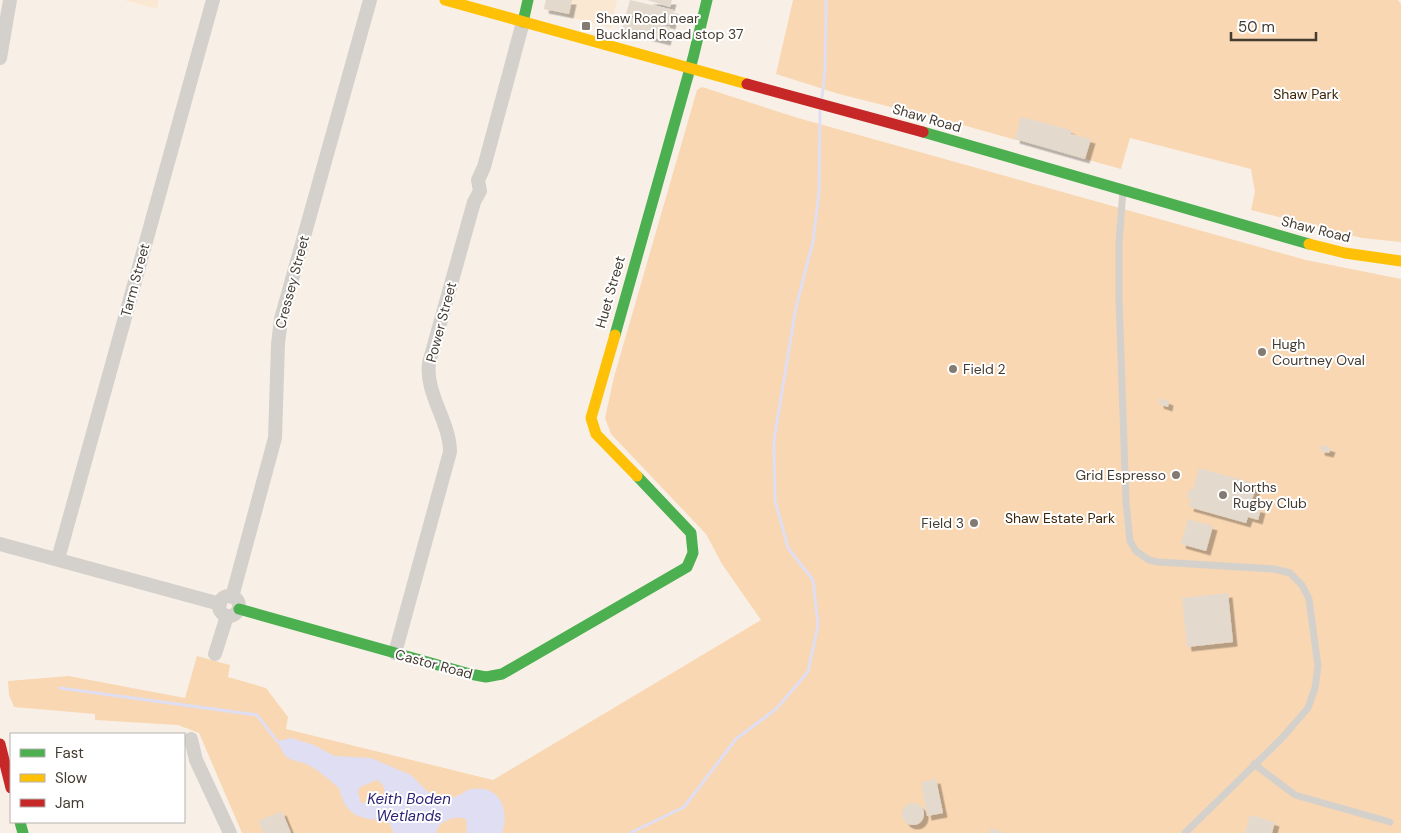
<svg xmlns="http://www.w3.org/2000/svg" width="1401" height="833" font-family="'DM Sans',sans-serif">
<defs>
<filter id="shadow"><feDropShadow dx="4.5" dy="4.5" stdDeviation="0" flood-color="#0004"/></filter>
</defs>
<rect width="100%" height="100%" fill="#f8f0e7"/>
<g fill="#fbe8d3">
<path d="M124,0H159L157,9Z"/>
<path d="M545,0H617L611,28L545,10L543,8Z"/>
</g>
<g fill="#f9d7b2">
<path d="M793,0H1398L1401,4V242L1362,238L1251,210L1255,192L1251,169L1130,138L1121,169L959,124L839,94L776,74Z"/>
<path d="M702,87L798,118L1306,260L1401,279V833H242L199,733L178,725L95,720V714L14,707L9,695L8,681L69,676L185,698L197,656L230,665L228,677L266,688L288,717L286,729L493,780L761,620L722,564L706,534L611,434L605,418L614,377L697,90Z"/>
</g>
<path fill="#dfdef2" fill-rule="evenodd" d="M291,738L314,745L334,756L371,758L411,775L427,791L442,799C447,799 453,798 457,796C462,794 466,790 471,789C500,784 510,810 502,833H467L466,819C456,815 438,820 436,833H394L389,823L385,821C357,818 346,816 339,788C329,780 318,769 306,764C286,757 288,763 277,741ZM377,780C386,786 386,791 381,800L361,803L358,792L360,787Z"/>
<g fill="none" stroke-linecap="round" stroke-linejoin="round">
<g stroke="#dfdef2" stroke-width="3">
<path d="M822,97L825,71L826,0"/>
<path d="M60,688L257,715L277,741"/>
<path d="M630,833L684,807L736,739L776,709L808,672L818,625L813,580L788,548L775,500L774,440L796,307L813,242L819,192L820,111"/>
</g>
</g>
<g fill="#e4d9cd" filter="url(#shadow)">
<path d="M546,0H572L569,14L544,9Z"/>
<path d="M630,0L674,10L671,25L626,14Z"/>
<path d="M647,0H672L670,7Z"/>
<path d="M625,16L670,27L666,41L622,30Z"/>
<path d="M1021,117L1071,130V134L1091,139L1085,159L1015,139Z"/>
<path d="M1160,398L1169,401L1168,407L1159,404Z"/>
<path d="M1321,445L1331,448L1329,453L1320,451Z"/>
<path d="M1199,468L1257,484L1250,506L1261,509L1258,520L1248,517L1246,523L1189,507L1191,499L1187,498L1189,489L1193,490Z"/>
<path d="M1188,519L1213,526L1206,551L1181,544Z"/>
<path d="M1228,593L1233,642L1187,647L1182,598Z"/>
<path d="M936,779L943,813L927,816L921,782Z"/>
<circle cx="913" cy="814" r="11"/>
<path d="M282,811L291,833H264L258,821Z"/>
<path d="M1250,815L1275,822L1272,833H1245Z"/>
<path d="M991,828L1005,833H989Z"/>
</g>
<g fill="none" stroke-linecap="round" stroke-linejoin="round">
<g stroke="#d4d1cd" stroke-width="7">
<path d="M1123,190L1119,243V299L1126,502L1130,541L1136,551L1149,560L1158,562L1274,569L1290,573L1302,585L1309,599L1318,666L1315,688L1308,708L1282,738L1185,833"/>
<path d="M1254,764L1295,795L1390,822"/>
</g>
<g stroke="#d4d1cd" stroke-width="14">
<path d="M0,58L10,0"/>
<path d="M0,544L220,604"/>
<path d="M58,559L213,0"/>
<circle cx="229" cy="606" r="10"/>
<path d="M232,597L275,438L278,344L281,319L370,0"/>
<path d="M395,653L450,452C450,421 425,394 429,363L474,202L480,191L478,180L484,167L523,22"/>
<path d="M215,654L227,616"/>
<path d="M191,739L196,760L230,833"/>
</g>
<g stroke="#4caf50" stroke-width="11">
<path d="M523,22L528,0"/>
<path d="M923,132L1309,244"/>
<path d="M615,335L693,58L707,0"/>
<path d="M239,609L470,674L486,677L502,674L687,567L693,553L691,533L637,476"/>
<path d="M20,822L23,833"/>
</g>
<g stroke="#ffc107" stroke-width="11">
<path d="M445,0L747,84"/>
<path d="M1309,244L1345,253L1401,261"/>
<path d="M615,335L591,418L596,434L637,476"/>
</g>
<g stroke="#c62828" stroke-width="11">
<path d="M747,84L923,132"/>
<path d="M0,744L11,788"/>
</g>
</g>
<g fill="#837a71" stroke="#fff" stroke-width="2">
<rect x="581" y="21" width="10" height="10" rx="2.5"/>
<circle cx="1262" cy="352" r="5"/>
<circle cx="953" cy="369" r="5"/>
<circle cx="1176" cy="475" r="5"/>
<circle cx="1223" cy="495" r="5"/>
<circle cx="974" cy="523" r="5"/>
</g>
<g text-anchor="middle" stroke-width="4" stroke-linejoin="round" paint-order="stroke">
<g font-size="14" fill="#443b31" stroke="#fff" text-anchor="start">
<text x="596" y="23">Shaw Road near<tspan x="596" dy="16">Buckland Road stop 37</tspan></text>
<text x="1272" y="349">Hugh<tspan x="1272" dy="16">Courtney Oval</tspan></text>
<text x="963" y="374">Field 2</text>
<text x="1166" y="480" text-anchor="end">Grid Espresso</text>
<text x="1233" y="492">Norths<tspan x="1233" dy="16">Rugby Club</tspan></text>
<text x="964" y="528" text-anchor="end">Field 3</text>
</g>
<g font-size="14" fill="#3e2609" stroke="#fff">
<text x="1306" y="99">Shaw Park</text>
<text x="1060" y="523">Shaw Estate Park</text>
</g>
<g font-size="14" fill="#443b31" stroke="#fff">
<text transform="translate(927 118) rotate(16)" y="5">Shaw Road</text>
<text transform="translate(1316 229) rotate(14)" y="5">Shaw Road</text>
<text transform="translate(135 280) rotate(-75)" y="5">Tarm Street</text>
<text transform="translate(292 282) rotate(-75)" y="5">Cressey Street</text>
<text transform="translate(610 292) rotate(-74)" y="5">Huet Street</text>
<text transform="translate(441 322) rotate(-75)" y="5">Power Street</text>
<text transform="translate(434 664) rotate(15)" y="5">Castor Road</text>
</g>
<g font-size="15" font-style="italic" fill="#2c2176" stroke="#fff">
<text x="409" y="804">Keith Boden<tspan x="409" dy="17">Wetlands</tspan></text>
</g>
</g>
<rect x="10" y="733" width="175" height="90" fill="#ffffff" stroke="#b4b1ad"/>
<rect x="20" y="749" width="25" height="8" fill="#4caf50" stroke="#b4b1ad"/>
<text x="55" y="758" font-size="15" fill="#443b31">Fast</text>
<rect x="20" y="774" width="25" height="8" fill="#ffc107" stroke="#b4b1ad"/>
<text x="55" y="783" font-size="15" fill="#443b31">Slow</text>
<rect x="20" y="799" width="25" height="8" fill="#c62828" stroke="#b4b1ad"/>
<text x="55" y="808" font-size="15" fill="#443b31">Jam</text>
<path d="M1231 32v8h85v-8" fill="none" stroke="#443b31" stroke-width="2.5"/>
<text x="1238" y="32" font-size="15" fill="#443b31" stroke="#ffffff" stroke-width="4" paint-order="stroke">50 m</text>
</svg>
